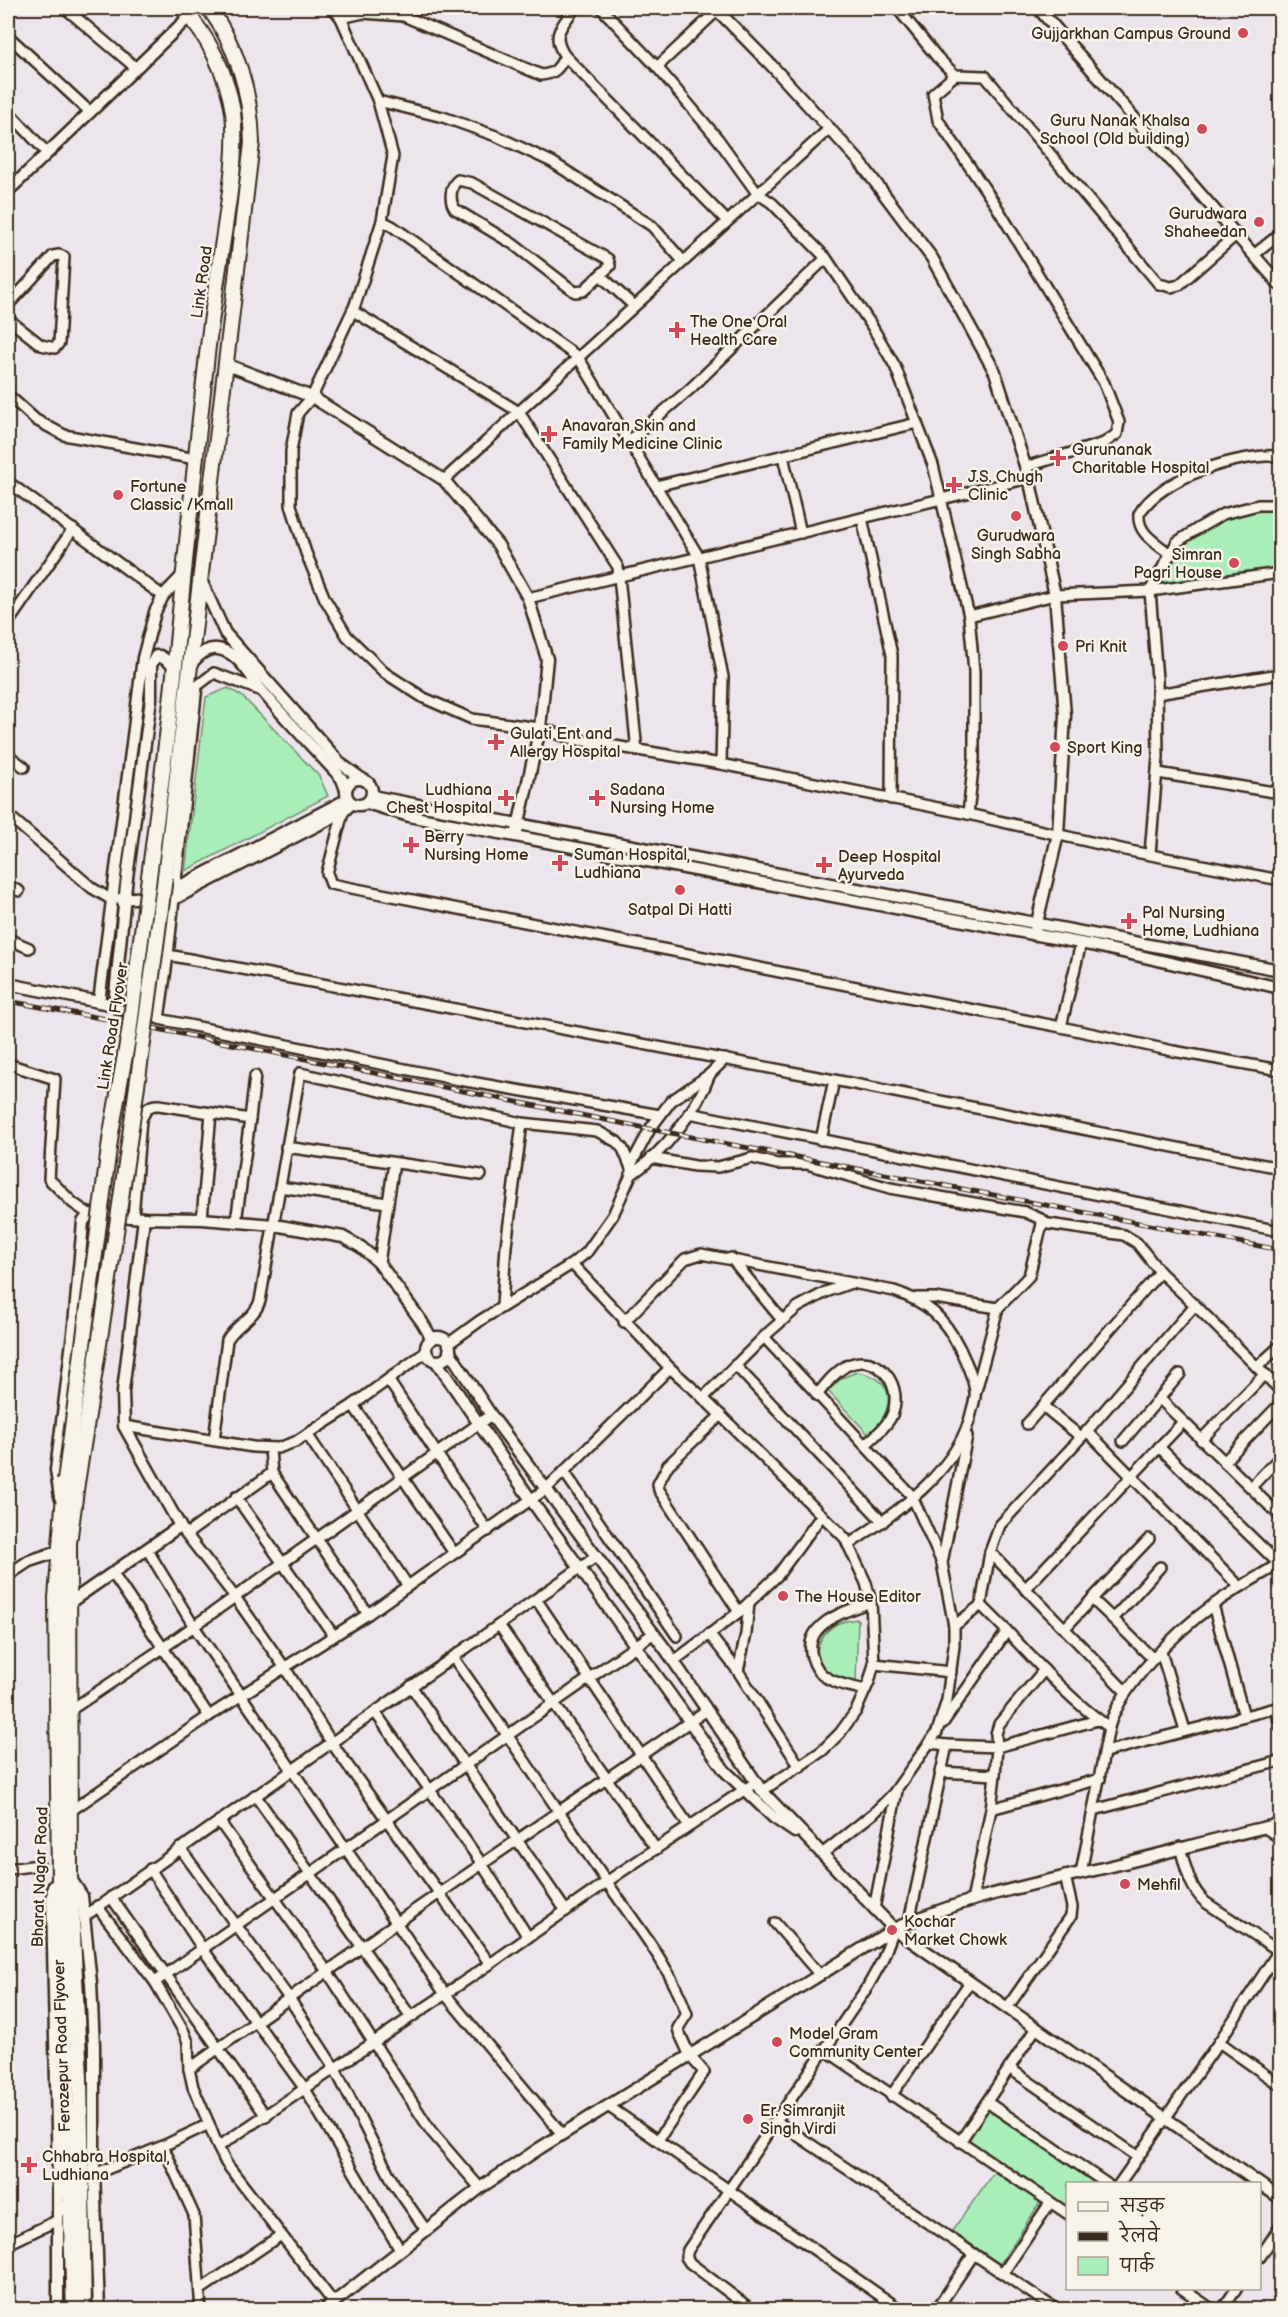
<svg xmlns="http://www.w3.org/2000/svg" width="1288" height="2317" font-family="'Balsamiq Sans','Playpen Sans Deva',sans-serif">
<rect width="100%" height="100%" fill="#ece5ec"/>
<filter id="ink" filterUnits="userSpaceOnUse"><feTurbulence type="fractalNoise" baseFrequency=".0167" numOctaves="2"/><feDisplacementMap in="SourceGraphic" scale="12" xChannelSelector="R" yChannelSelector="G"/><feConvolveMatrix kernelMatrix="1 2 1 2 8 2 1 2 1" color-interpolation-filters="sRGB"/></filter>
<g filter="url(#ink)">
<g fill="#a9eeb9" stroke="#728c6c" stroke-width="1.5">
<path d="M1258,507L1280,508V571L1156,587L1179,544L1222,517Z"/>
<path d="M228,688L242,696L319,776L328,796L185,871L206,697Z"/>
<path d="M857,1372C899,1379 894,1410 869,1435L828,1391L842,1378Z"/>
<path d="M858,1619L856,1682C851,1682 842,1683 837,1681C810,1670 812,1639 835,1625C841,1621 851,1620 858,1619Z"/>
<path d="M987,2108L1105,2183L1068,2184L1067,2211L964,2142Z"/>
<path d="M994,2172L1041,2201L1000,2264L952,2231Z"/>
</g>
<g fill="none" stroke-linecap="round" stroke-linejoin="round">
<defs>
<g id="minor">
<path d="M65,8L136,68"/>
<path d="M333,8L341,18L378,101L393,156L382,221L355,305L312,397L298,413L291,451V505L306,553L325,599L347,636L385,673L424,698L472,719L540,728L573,739L721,764L968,814L1130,851L1280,880"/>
<path d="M601,8L657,67L718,139L757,193L772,203L826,258L870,323L895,366L933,465L969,616L974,671V759L968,814"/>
<path d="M897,8L937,57L955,75"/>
<path d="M341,18L363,13L404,16L541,75C555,74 559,68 565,56C550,35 562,26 575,8"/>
<path d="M8,36L89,111"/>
<path d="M565,56L727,221"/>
<path d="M657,67L720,8"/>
<path d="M378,101L443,117L496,136L552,162L652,226L683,261"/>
<path d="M8,111L47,153"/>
<path d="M458,180L472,183L608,259L610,266L583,291L575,292L513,244L455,209C449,201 450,186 458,180Z"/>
<path d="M382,221L392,226L578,357L699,557L723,677L721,764"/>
<path d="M1255,254L1280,234"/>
<path d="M600,275L634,306"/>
<path d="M8,305L53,256L59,255L64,257L59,343L55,348L41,345L8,319"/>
<path d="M353,311L519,412L618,567L637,751"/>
<path d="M8,395L36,420L64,435L196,459"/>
<path d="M629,441L690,389L826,258"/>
<path d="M783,456L801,533"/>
<path d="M1025,467L1104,443L1117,434L1119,422L1104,383L995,204L938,120L933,94L955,75L985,76L1159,284L1171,287L1179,285L1237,234"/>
<path d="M444,480L830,128"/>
<path d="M8,482L163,596"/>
<path d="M656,486L917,423"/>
<path d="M862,518L892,655L891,799"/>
<path d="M1170,554C1157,543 1137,534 1139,514C1161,477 1240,453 1280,456"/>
<path d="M528,598L1029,478"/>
<path d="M969,616L1055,595L1150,591L1280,573"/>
<path d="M8,623L73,529"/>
<path d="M262,691L214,673L197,686L168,955L834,1080L1280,1168"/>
<path d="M1157,694L1280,674"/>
<path d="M8,755L24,767"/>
<path d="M1158,773L1280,793"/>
<path d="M343,812L327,873L331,884L1061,1027L1173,1051L1280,1070"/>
<path d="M8,815L92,888L112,900"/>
<path d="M1150,854L1158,757L1157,679L1150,591L1177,542L1197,529L1223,514L1258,505H1280"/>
<path d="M8,886L19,891"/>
<path d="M8,939L29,948"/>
<path d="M168,955L159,1019L454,1079L660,1115"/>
<path d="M114,1005L118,1009L151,1017"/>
<path d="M1061,1027L1081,943"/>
<path d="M8,1064L55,1079L49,1179L73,1203L89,1214"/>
<path d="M689,1113L1280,1231"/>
<path d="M821,1140L834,1080"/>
<path d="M286,1147L481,1175"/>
<path d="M651,1158L695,1166L718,1167L752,1158L777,1164H807L890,1188L1025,1212L1043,1220L1029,1276L998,1308L976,1391"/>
<path d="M631,1175C664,1152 696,1112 710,1074"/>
<path d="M280,1187L387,1203"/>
<path d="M133,1217L141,1120C145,1111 148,1104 159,1105L250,1119L255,1076"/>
<path d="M202,1219L211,1113"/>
<path d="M236,1222L250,1119"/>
<path d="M1042,1223L1124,1235L1137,1243L1160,1272L1195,1305L1087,1431"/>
<path d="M731,1258L782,1320"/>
<path d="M379,1263L394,1163"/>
<path d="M572,1264L670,1368L698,1393L845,1538L866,1583L871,1602L874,1664L869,1682L856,1711L840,1733L822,1751L762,1791"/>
<path d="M917,1298H935L998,1308"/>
<path d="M1195,1305L1280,1390"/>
<path d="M502,1306L506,1246L522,1123"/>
<path d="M624,1322L685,1259L701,1254L894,1291C927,1302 944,1317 960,1349C966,1362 974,1378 975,1392C976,1398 973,1405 972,1410C959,1471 897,1512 848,1545"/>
<path d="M764,1337L912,1496L942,1563L954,1626V1646L947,1700L937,1732L893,1794L875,1812L822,1854"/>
<path d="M448,1344L481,1320L572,1264L587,1252L613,1215L631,1175L632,1163L650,1129L671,1101L710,1074L725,1059"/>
<path d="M735,1365L883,1522"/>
<path d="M1257,1367L1280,1346"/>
<path d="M389,1381L488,1531"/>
<path d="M817,1395C826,1384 834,1373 846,1366C879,1349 907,1389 890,1419C884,1429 873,1438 865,1445"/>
<path d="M703,1398L769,1332L798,1307L826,1292L851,1283"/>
<path d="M1159,1398L1280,1516"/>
<path d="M353,1405L454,1553"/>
<path d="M1043,1406L1081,1437"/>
<path d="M721,1415L668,1465L658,1484L659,1490L739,1612"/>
<path d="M1027,1424L1160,1272"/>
<path d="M124,1426L253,1447L278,1448L295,1442L353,1405L426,1352"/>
<path d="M307,1434L408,1586"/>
<path d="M214,1440L227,1340C236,1324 254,1319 260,1301L300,1073L522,1123L597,1131L617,1142L623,1149L631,1168"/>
<path d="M1201,1440L1265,1374"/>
<path d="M1123,1441L1180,1374"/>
<path d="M1159,1447L1280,1565"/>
<path d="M270,1449L272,1473"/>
<path d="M1224,1462L1280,1404"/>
<path d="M565,1473L677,1636"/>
<path d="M1251,1487L1280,1457"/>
<path d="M236,1497L334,1636"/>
<path d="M188,1533L272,1473L368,1614"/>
<path d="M147,1549L193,1625L445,1994L562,2134"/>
<path d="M942,1563L967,1436"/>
<path d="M113,1574L209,1716"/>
<path d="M1025,1589L1183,1422"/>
<path d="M536,1599L689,1826"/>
<path d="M981,1605L990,1552"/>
<path d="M1213,1605L1244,1716"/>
<path d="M1113,1619L1092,1599L1149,1539"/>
<path d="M499,1625L656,1849"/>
<path d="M954,1626L981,1605L1007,1631"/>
<path d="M1065,1628L1092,1599"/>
<path d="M709,1634L738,1671L800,1767"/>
<path d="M1161,1652L1185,1730"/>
<path d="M453,1657C505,1730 554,1805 605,1879C635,1924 669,1963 687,2014L678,2028L679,2032L690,2056L704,2072L658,2140"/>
<path d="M1153,1659L1113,1619L1160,1567"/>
<path d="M674,1661L739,1612L778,1575L822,1515"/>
<path d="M874,1664L951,1672"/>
<path d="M738,1671L746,1634L749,1603"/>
<path d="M411,1686L566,1911"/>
<path d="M865,1690C854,1687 840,1685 829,1679C820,1675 815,1667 812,1657C802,1623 848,1610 871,1602"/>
<path d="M1126,1692L990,1552L1000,1525L1087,1431L1240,1587"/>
<path d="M1280,1707L1276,1708L1280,1726"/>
<path d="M69,1711L163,1648L491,1415"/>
<path d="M375,1712L482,1864L528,1937"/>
<path d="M943,1723L1007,1631C1037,1663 1073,1703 1109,1727"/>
<path d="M947,1745L997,1747L996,1734L999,1724L1044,1670"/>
<path d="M1105,1752L1276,1708"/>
<path d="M940,1772L995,1775L991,1809L972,1901"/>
<path d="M995,1775L997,1747L1098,1720"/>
<path d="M255,1795L411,2017"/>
<path d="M991,1809L1100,1779"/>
<path d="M1094,1810L1280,1761"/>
<path d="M69,1812L209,1716L368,1614L546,1489L670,1368"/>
<path d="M219,1821L327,1971L431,2131L480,2188"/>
<path d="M1264,1827L1280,1838"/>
<path d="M1180,1847C1186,1868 1189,1887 1205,1902L1279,1951"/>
<path d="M180,1848L289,1998L335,2069L394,2184L426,2230"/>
<path d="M8,1869L39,1865"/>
<path d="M150,1869L202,1948L305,2089L400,2250"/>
<path d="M1081,1873L1109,1727C1122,1684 1177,1631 1213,1605C1235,1589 1258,1577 1280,1563"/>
<path d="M111,1897L266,2116"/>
<path d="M97,1906L155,1982L184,2032L188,2042L189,2069L193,2087L209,2124"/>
<path d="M874,1909L897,1791"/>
<path d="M85,1916L597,1556"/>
<path d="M909,1922L947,1745L929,1743"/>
<path d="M775,1923L820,1975"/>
<path d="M490,1964L618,1874L756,1782"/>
<path d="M155,1982L654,1633"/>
<path d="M1007,2008L1071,1916L1072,1907L1065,1876"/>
<path d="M1219,2042L1280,2085"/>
<path d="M824,2049L1068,2214"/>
<path d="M1009,2068L1137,2156"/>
<path d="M189,2069L396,1923L707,1710"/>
<path d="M891,2096L970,1982"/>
<path d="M987,2102L1107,2184"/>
<path d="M608,2106L901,2310"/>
<path d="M776,2121L1057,2310"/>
<path d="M960,2142L1036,2028"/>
<path d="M163,2146L194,2215L201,2310"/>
<path d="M218,2147L226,2163L333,2302"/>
<path d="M94,2171L97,2173L163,2146L209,2124L218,2147L490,1964L331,1742L285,1668L235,1597L180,1526"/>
<path d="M1119,2184L1219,2042L1280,1949"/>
<path d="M8,2244L58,2220"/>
<path d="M1260,2257L1280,2227"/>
<path d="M1003,2273L1050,2203"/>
<path d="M1181,2288L1213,2310"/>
<path d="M200,2290L281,2235"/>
<path d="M752,2310L690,2263L686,2257L688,2250L868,1986L882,1961L894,1929"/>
<path d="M936,2310L974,2254"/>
<path d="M1222,2310L1237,2288"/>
</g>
<g id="tertiary">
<path d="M715,8L772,66L860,162L932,258L995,372L1029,478L1055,595L1065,715L1058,834L1034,935"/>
<path d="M1038,8L1280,285"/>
<path d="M8,191L190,16"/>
<path d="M225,364L312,397L444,480L498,545L528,598L547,659L540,728L517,831"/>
<path d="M200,578L225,633L341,764L362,779"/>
<path d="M190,665C199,654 210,644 225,651C242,658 252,679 263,692C288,722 316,750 342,779L346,790"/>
<circle cx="359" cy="792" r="13"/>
<path d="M372,796L1280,970"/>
<path d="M367,803L409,816L1096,946L1280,988"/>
<path d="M161,896L172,900L343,812L352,803"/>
<path d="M120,899L161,896L348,799"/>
<path d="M8,984L114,1005L126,885L151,699V665L156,656H160L175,666"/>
<path d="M99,1002L143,658L155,612L163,596L184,574"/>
<circle cx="438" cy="1349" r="12"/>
<path d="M449,1351L491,1415L666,1650L762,1791L894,1929L1280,2198"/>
<path d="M436,1361L531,1500L725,1771L773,1817L795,1832"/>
<path d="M60,1497L56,1470L74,1325L83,1222L89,1214L144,1218L202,1219L274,1225L343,1237L361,1247L379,1263L422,1322L432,1339"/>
<path d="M8,1575L29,1561L60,1551"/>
<path d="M69,1603L180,1526L124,1426L123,1391L144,1218"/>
<path d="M71,1879L82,1896L91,1983L94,2046V2171L99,2310"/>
<path d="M58,2310V2177L52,1900L53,1887L59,1880"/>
<path d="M324,2310L480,2188L540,2148L894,1929C952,1902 1019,1887 1081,1873C1148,1859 1214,1838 1280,1824"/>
</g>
<g id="primary">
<path d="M149,877C158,806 168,736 175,665C184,565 195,464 206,364C211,316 219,268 226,220C231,184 237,148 233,112C227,73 208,36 182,8"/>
<path d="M165,877L252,143C251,94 238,48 209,8"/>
<path d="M65,1481L56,1598L59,1880L74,2310"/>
<path d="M77,1483L69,1543L70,1876L80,2078L84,2310"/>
</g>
</defs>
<use href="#minor" stroke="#3b2a1e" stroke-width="14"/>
<use href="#tertiary" stroke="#3b2a1e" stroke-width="15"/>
<use href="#primary" stroke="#3b2a1e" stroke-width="18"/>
<use href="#minor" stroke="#f7f3e8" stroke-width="9"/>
<use href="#tertiary" stroke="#f7f3e8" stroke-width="10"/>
<use href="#primary" stroke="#f7f3e8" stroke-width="14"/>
<defs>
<path id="rail" d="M8,1001L133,1024L650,1129L1280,1250"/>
</defs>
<use href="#rail" stroke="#3b2a1e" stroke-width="5"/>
<use href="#rail" stroke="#f7f3e8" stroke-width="3" stroke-dasharray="9" stroke-linecap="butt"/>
<defs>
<g id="primary-bridge">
<path d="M65,1481L111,1133L129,1033L149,877"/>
<path d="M77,1483C110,1281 139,1079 165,877"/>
</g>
</defs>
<use href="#primary-bridge" stroke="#3b2a1e" stroke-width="18" stroke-linecap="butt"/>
<use href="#primary-bridge" stroke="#f7f3e8" stroke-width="14"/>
</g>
</g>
<g fill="#d1495b" stroke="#f7f3e8" stroke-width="2">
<circle cx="1243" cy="33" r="6"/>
<circle cx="1202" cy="129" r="6"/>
<circle cx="1259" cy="222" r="6"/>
<path d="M674 321h6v6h6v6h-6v6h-6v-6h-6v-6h6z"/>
<path d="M546 425h6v6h6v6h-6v6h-6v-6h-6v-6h6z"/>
<path d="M1055 449h6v6h6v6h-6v6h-6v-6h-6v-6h6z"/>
<path d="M951 476h6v6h6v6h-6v6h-6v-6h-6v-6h6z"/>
<circle cx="118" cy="495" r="6"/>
<circle cx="1016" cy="516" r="6"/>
<circle cx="1234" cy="563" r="6"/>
<circle cx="1063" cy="646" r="6"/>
<path d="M493 733h6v6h6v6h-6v6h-6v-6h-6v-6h6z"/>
<circle cx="1055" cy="747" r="6"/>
<path d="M503 789h6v6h6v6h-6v6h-6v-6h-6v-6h6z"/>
<path d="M594 789h6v6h6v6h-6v6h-6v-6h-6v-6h6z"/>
<path d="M408 836h6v6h6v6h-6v6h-6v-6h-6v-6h6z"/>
<path d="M557 854h6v6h6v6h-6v6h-6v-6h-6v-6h6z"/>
<path d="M821 856h6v6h6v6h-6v6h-6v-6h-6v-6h6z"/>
<circle cx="680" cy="890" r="6"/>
<path d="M1126 912h6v6h6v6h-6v6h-6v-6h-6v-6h6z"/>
<circle cx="783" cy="1596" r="6"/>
<circle cx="1125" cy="1884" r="6"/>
<circle cx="892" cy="1930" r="6"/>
<circle cx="777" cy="2042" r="6"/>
<circle cx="748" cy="2119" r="6"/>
<path d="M26 2156h6v6h6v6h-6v6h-6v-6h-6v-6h6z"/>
</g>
<g text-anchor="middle" stroke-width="5" stroke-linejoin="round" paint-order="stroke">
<g font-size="16" fill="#3b2a1e" stroke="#f7f3e8" text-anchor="start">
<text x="1231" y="39" text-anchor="end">Gujjarkhan Campus Ground</text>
<text x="1190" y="126" text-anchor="end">Guru Nanak Khalsa<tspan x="1190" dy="18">School (Old building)</tspan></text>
<text x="1247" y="219" text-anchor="end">Gurudwara<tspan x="1247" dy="18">Shaheedan</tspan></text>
<text x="690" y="327">The One Oral<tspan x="690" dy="18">Health Care</tspan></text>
<text x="562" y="431">Anavaran Skin and<tspan x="562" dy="18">Family Medicine Clinic</tspan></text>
<text x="1072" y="455">Gurunanak<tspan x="1072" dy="18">Charitable Hospital</tspan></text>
<text x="968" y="482">J.S. Chugh<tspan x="968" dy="18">Clinic</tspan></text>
<text x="130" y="492">Fortune<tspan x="130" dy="18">Classic /Kmall</tspan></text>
<text x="1016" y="541" text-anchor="middle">Gurudwara<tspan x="1016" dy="18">Singh Sabha</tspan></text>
<text x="1222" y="560" text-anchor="end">Simran<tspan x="1222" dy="18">Pagri House</tspan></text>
<text x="1075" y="652">Pri Knit</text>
<text x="510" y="739">Gulati Ent and<tspan x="510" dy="18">Allergy Hospital</tspan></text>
<text x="1067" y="753">Sport King</text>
<text x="492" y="795" text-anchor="end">Ludhiana<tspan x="492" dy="18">Chest Hospital</tspan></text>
<text x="610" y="795">Sadana<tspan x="610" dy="18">Nursing Home</tspan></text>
<text x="424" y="842">Berry<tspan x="424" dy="18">Nursing Home</tspan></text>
<text x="574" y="860">Suman Hospital,<tspan x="574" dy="18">Ludhiana</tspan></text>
<text x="838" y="862">Deep Hospital<tspan x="838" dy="18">Ayurveda</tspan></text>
<text x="680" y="915" text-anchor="middle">Satpal Di Hatti</text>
<text x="1142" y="918">Pal Nursing<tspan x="1142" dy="18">Home, Ludhiana</tspan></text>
<text x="795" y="1602">The House Editor</text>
<text x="1137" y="1890">Mehfil</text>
<text x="904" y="1927">Kochar<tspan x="904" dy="18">Market Chowk</tspan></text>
<text x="789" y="2039">Model Gram<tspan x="789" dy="18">Community Center</tspan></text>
<text x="760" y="2116">Er. Simranjit<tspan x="760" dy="18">Singh Virdi</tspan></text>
<text x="42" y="2162">Chhabra Hospital,<tspan x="42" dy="18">Ludhiana</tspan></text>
</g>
<g font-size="16" fill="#3b2a1e" stroke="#f7f3e8">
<text transform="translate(201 282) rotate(-82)" y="6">Link Road</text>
<text transform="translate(112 1026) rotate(-81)" y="6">Link Road Flyover</text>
<text transform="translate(39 1877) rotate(-88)" y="6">Bharat Nagar Road</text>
<text transform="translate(61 2046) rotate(-92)" y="6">Ferozepur Road Flyover</text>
</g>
</g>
<rect width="1288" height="2317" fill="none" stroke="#f7f3e8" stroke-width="30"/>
<rect x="15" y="15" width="1258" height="2287" fill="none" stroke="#3b2a1e" stroke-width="2" filter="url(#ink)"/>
<rect x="1066" y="2182" width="195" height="108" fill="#f7f3e8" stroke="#aca397" stroke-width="1.5"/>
<rect x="1078" y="2202" width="30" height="9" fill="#f7f3e8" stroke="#aca397" stroke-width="1.5"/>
<text x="1120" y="2212" font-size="18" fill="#3b2a1e">सड़क</text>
<rect x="1078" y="2232" width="30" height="9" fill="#3b2a1e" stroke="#aca397" stroke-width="1.5"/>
<text x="1120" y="2242" font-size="18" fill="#3b2a1e">रेलवे</text>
<rect x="1078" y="2257" width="30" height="18" fill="#a9eeb9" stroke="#aca397" stroke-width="1.5"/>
<text x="1120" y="2272" font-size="18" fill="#3b2a1e">पार्क</text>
</svg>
